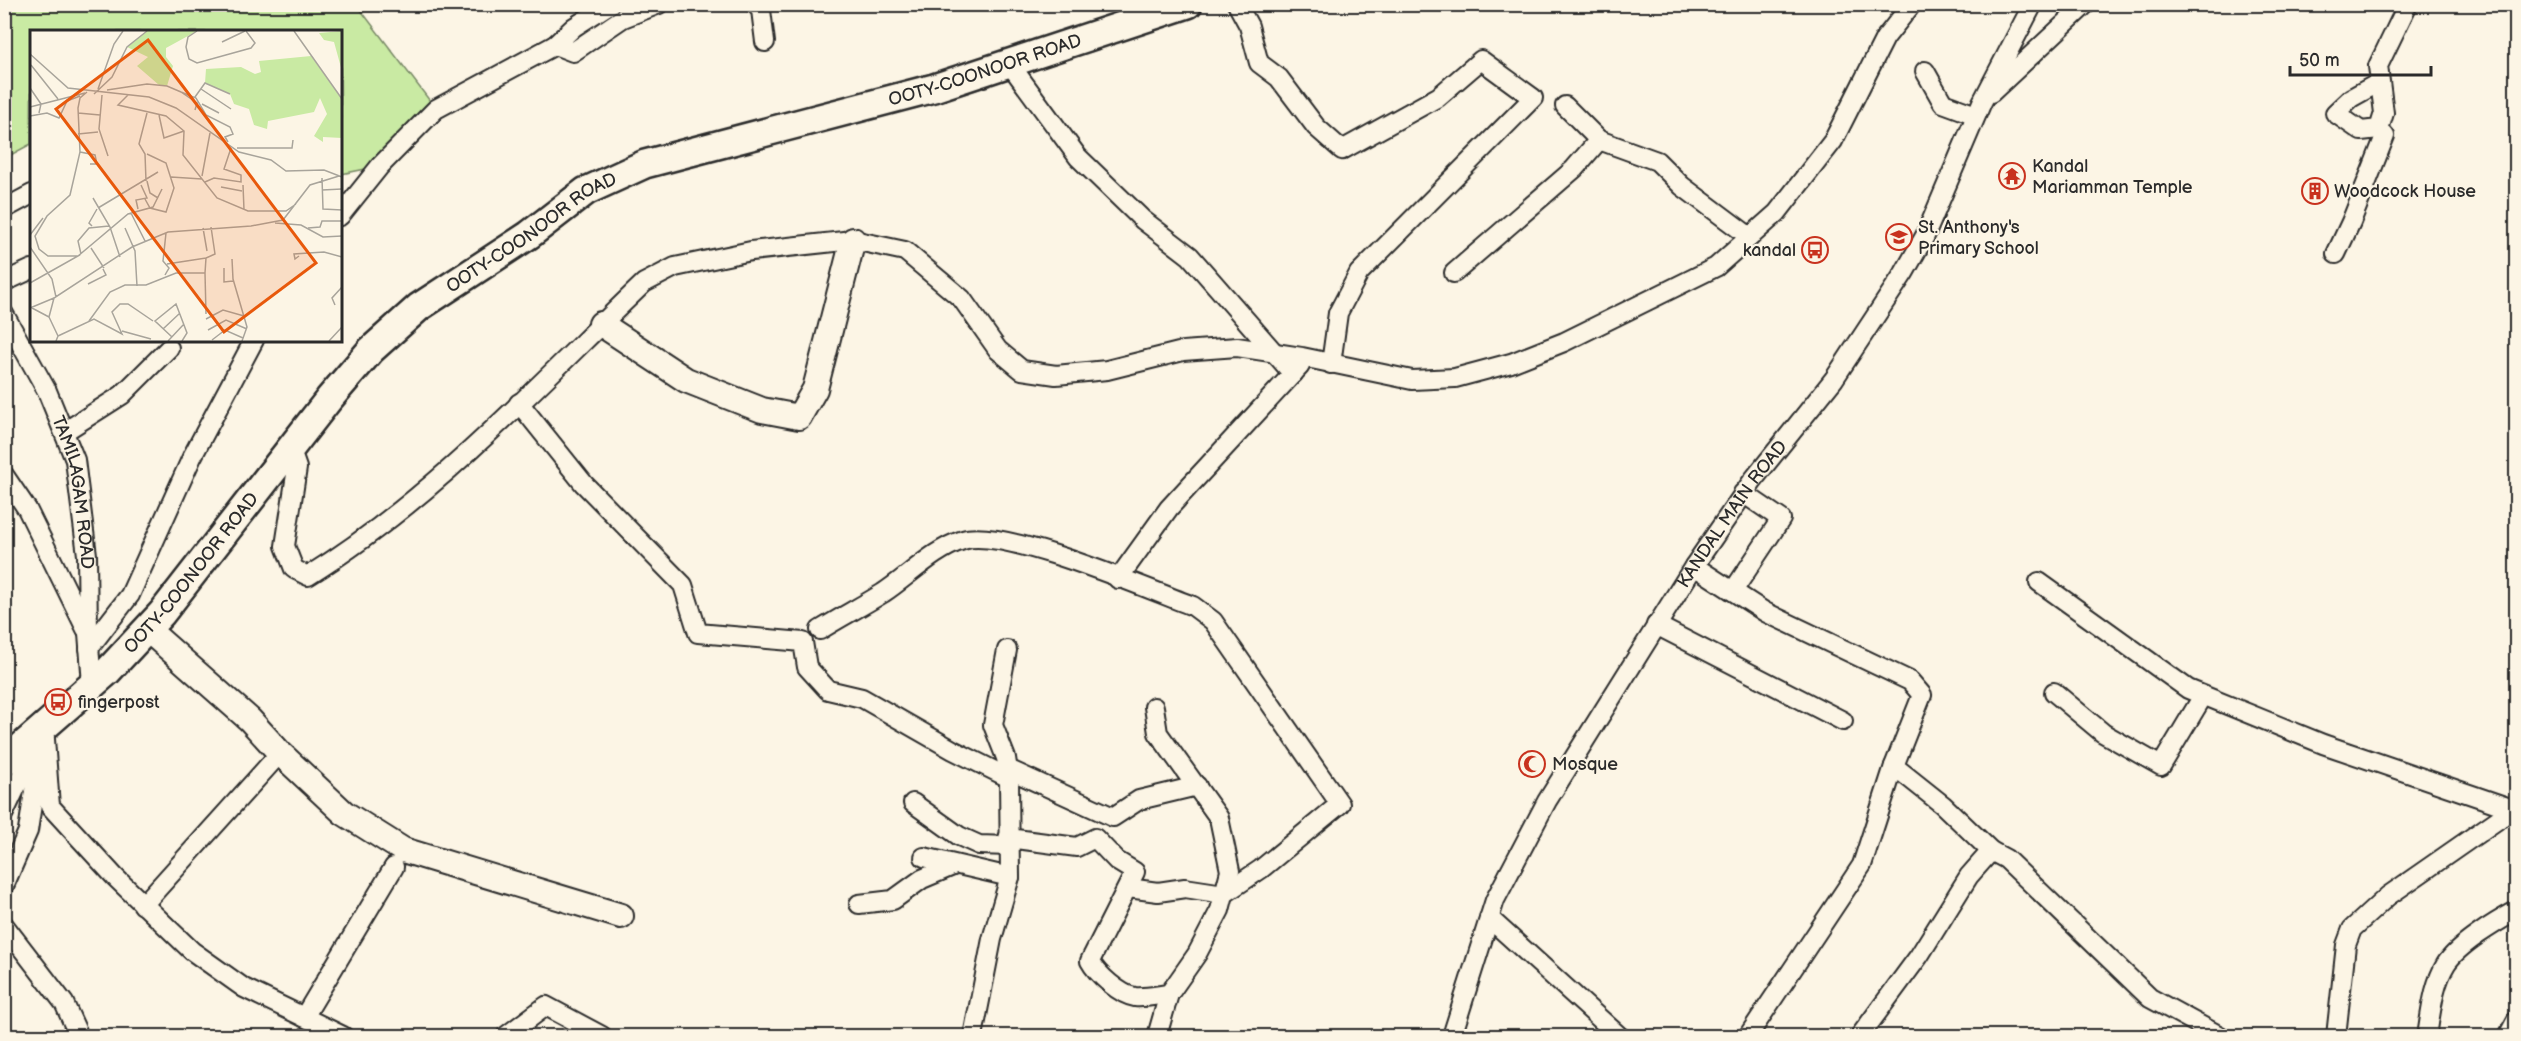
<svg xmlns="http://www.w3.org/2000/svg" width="2521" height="1041" font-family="'Balsamiq Sans',sans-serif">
<rect width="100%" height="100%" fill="#fcf5e5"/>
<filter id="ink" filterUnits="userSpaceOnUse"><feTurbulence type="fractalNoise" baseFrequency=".0167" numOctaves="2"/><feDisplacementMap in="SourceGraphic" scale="12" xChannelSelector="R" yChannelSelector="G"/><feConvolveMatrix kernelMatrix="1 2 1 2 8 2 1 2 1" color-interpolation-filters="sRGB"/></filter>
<g filter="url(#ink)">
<path fill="#c9eaa3" stroke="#7a8a67" stroke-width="1.5" d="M5,5H357L436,109L380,166L341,174L340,32H32L31,144L5,158Z"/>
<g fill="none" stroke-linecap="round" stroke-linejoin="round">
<defs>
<g id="minor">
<path d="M610,4L574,27L555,45L573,52L623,18L659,4"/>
<path d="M755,4L761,10L765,42"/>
<path d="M1237,4L1249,26L1259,63L1279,78L1316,127L1342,150L1438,97L1481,60L1533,98L1359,273L1338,313L1331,364"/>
<path d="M1009,63L1078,157L1143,220L1190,256L1293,374"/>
<path d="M1925,71L1943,103L1976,115"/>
<path d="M2378,83L2351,98L2335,113L2361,131L2379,129L2384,113L2378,66L2408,4"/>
<path d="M1991,93L2086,4"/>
<path d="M1565,106L1599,140L1657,161L1682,186L1750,237"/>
<path d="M4,209L32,194"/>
<path d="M340,216L380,166L436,109L555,45"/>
<path d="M2336,254L2351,222L2385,136L2379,129"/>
<path d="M1454,273L1574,169L1599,140"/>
<path d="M4,282L32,269"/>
<path id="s1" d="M4,314L47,391L75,460L87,555L88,633L92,684"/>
<path d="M519,403L584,484L683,585L698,633L803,642L807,667L828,690L862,698L953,750L1009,778"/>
<path d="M64,432L122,395L169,348"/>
<path d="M290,448L297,468L285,546L294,569L308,576C434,498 537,385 644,283L675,267L751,251L853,240L905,251L962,299L998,350L1022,370L1056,375L1107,370L1183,351L1237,347L1302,357L1412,380L1455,378L1511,363L1564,342L1716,267L1777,213L1833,141L1885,38L1912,4"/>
<path d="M4,475L27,509L86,629"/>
<path d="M1694,566L1765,612L1910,681L1922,695L1894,766L1943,805L1991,851"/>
<path d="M1118,579L1169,508L1300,366"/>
<path d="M2039,582L2188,689L2323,744L2516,810"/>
<path d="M1733,591L1781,519L1743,493"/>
<path d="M1656,625L1843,721"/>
<path d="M820,630C841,617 862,606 883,593C909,576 933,550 963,540C1004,527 1147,589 1193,606L1213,621L1340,804L1261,869L1224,894L1185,888L1158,892L1128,888"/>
<path d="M89,648L130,595L192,457L254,340"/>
<path d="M2054,692L2103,733L2161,766L2203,696"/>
<path d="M1154,707L1158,733L1219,818L1230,871L1220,910L1197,954L1169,994L1157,1036"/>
<path d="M44,726L50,806L115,877L192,951L244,988L343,1036"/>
<path d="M1008,769L1113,817L1139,800L1197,786"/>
<path d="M913,803L959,836L979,845L1009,846"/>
<path d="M4,813L35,747"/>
<path d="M1008,838L1077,847L1095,838L1117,861L1135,872L1090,961C1097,974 1120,995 1135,997C1146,998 1158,995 1169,994"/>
<path d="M924,857L1010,877"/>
<path d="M4,886L28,831L39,758"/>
<path d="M859,904L893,900L922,879L955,865"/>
<path d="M143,905L280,753"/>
<path d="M1489,918L1619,1036"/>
<path d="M4,925L64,1003L79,1036"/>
<path d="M304,1017L394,867"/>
<path d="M506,1036L546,1006L602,1036"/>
<path d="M973,1036L992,939L1010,877L1009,778L1006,758L993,725L1007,650"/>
<path id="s2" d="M1452,1036L1495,900L1547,801L1694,566L1753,480L1834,379L1904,273L1925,236L1982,102L2033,4"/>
<path d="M1748,1036L1862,865L1894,766"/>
<path d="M1860,1036L1919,956L1969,876L1991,851L2006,859L2150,998L2220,1036"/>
<path d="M2336,1036L2346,945L2352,929L2388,896L2513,809"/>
<path d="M2427,1036C2431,1013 2433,985 2446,964C2458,945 2496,922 2516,911"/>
<path d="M2508,1036L2516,1021"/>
</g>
<g id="major">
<path d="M601,324L686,380L762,410L799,417L815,389L853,240"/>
<path d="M147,629L250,720L280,753L344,813L403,850L621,916"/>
</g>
<g id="highway">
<path id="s3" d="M4,762L107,672L162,613L329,399L371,350L419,307L529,235L586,191L645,164L934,88L1188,4"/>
</g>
</defs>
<use href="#minor" stroke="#2b2b2b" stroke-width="22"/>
<use href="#major" stroke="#2b2b2b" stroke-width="28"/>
<use href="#highway" stroke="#2b2b2b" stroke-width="32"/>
<use href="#minor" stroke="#fcf5e5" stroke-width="18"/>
<use href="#major" stroke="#fcf5e5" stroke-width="24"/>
<use href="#highway" stroke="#fcf5e5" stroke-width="27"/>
</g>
</g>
<defs>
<symbol id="temple-ring" viewBox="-11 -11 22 22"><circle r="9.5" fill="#fcf5e5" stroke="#c8321e" stroke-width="1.5"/><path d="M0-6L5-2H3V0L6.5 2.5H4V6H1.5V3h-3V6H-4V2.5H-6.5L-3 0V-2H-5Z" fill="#c8321e"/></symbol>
<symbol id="building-ring" viewBox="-11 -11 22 22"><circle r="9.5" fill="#fcf5e5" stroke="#c8321e" stroke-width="1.5"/><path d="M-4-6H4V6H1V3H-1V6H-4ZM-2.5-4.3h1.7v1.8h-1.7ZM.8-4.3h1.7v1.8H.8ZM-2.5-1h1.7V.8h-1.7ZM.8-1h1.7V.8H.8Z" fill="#c8321e"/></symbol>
<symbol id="school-ring" viewBox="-11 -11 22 22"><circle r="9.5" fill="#fcf5e5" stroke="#c8321e" stroke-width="1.5"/><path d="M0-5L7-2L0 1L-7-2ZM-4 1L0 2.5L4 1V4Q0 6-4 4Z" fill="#c8321e"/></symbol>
<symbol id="bus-ring" viewBox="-11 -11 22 22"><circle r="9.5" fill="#fcf5e5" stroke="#c8321e" stroke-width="1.5"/><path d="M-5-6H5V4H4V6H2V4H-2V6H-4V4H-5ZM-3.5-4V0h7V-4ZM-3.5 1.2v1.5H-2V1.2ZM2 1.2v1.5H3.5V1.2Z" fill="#c8321e"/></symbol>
<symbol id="mosque-ring" viewBox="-11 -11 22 22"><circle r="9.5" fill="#fcf5e5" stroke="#c8321e" stroke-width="1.5"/><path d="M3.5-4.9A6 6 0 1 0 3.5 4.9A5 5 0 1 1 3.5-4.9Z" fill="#c8321e"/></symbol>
</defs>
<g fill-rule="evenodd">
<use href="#temple-ring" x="1997" y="161" width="30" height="30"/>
<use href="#building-ring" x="2300" y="176" width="30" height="30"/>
<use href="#school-ring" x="1884" y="222" width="30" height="30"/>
<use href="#bus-ring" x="1800" y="235" width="30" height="30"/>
<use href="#bus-ring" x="43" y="687" width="30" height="30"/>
<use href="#mosque-ring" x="1517" y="749" width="30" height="30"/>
</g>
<g text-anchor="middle" stroke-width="4.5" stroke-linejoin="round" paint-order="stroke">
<g font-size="18" fill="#2b2b2b" stroke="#fcf5e5">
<text dy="6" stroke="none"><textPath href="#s3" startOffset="1239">OOTY-COONOOR ROAD</textPath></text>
<text dy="6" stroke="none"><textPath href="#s3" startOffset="753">OOTY-COONOOR ROAD</textPath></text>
<text dy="6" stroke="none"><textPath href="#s1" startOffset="194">TAMILAGAM ROAD</textPath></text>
<text dy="6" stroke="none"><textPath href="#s2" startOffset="596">KANDAL MAIN ROAD</textPath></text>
<text dy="6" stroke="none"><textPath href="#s3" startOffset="267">OOTY-COONOOR ROAD</textPath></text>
</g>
<g font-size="18" fill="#2b2b2b" stroke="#fcf5e5" text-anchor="start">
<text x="2032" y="172">Kandal<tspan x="2032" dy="21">Mariamman Temple</tspan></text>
<text x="2334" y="197">Woodcock House</text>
<text x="1918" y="233">St. Anthony's<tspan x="1918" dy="21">Primary School</tspan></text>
<text x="1796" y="256" text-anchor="end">kandal</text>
<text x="78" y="708">fingerpost</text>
<text x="1552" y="770">Mosque</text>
</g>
</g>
<g transform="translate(30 30)">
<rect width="312" height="312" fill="#fcf5e5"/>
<path d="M117,1H167L136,18V27L143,36L137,56L129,55L107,36L118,27L97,17ZM312,1V41L304,12L294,10L289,3ZM281,26L312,69V108L293,107V112L284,106L297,84L290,68L284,82L238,91L237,99L224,95L219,79L204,74L200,64L175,53L176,39L211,37L225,44L231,42L229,31Z" fill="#c9eaa3"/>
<path fill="none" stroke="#a8a49b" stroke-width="1.5" d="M167,1L158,7L156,17L159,29L167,33L221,18L225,13L216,1M264,1L312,69M192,12L215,1M0,24L38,58L119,67L146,78L209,122L241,130L256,141L294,140L312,147M1,35L28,69M0,58L11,74L9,83M68,59L84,14L93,1M171,59L201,79M77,60L117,54L137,56L151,62M64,64L82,47L97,17L117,1M72,65L69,99L78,126M98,65L88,75L136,86L154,101L153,125L187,168L218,181H256L266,174M165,67L175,53L200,64M172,74L189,83M0,77L55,63M165,80L167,73L151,62L166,68L176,85L200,97L203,104L195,107L198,112M48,83L70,85M129,85L134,108L154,101M0,86L17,83L29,88L37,71L50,66M48,104L68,102M207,118H262L263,110M50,122L65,125L67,134H60M172,146L180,103M141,147L172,149M292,148L293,179L312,180V166M116,151L115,124L109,114L117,83M117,151L120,163L128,168M175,152L184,148L211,152V145L194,139L201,118M213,155L214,180M191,157L212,161M292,160L312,159M63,168L80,197L90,227M115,169L120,178L136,182L144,158L136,133L117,124M68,178L128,142M108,179L106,170L117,168L111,155M101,183L115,211M245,193L271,195L293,207L312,206M62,196L59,193L67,179M95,198L105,221L107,256M173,198L177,221M278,198L290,197L292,191H312M0,205L13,188M0,217L22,249L26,267M61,218L74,238M51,224L48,211L59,198L79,196M48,226L98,184L123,177L132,159M269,226L265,229L264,224L294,222L312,227M202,229L203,249L217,297L212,311M137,234L176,228M194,238V252L203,251M175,243L176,228L185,224L181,197M135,245L139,238L133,231L136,203M0,253L48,226H18L9,219L5,206L17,186L40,165L50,122L48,78L50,68L57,62M58,254L76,245L73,239M305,275L302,268L312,257M0,278L24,268M2,278L19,287M176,289L193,280L214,286M59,291L80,262L95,255H116L146,243H175L176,284M133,299L150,283M178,300L196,290L217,299M92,301L121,309M28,306L64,289L92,304L82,282L90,274H98L123,291M142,307L125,291L146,274L157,303L152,311M182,310L195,300L213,308M26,311L28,306L19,287L24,268L102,217L138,202L221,196L253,190L280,155L309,146M138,311L154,294M299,311L312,297"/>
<path fill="#e8590c" fill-opacity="0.15" stroke="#e8590c" stroke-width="3" d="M118,10L286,233L194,302L26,79Z"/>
<rect width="312" height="312" fill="none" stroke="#2b2b2b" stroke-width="3"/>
</g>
<rect width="2521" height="1041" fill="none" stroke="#fcf5e5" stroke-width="24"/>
<rect x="12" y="12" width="2497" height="1017" fill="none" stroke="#2b2b2b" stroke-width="2" filter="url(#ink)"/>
<path d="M2290 66v9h141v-9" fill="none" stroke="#2b2b2b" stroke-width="3"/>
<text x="2299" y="66" font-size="18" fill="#2b2b2b" stroke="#fcf5e5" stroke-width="4.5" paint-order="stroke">50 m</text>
</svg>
